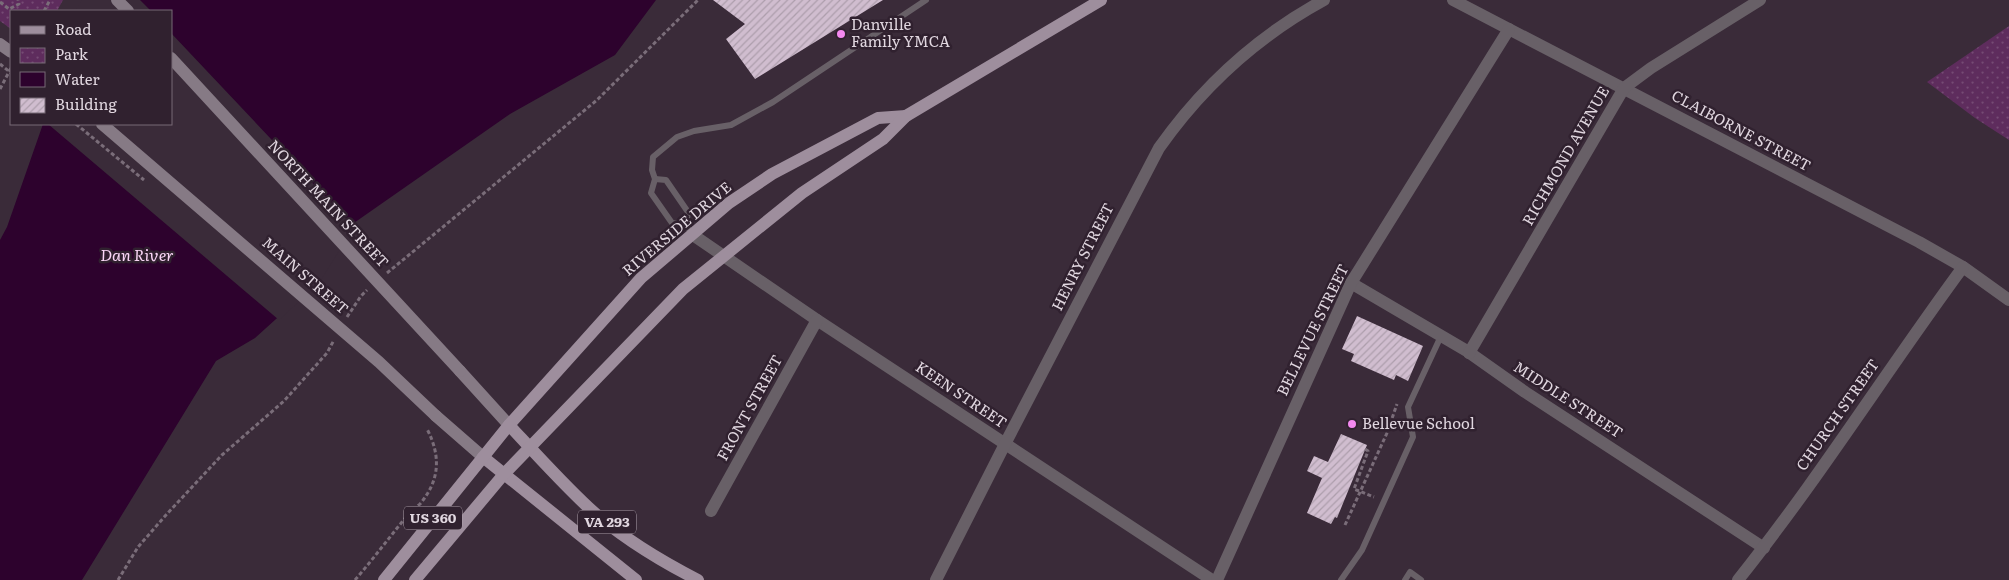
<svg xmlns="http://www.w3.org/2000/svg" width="2009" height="580" font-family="Literata,serif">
<defs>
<pattern id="park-dots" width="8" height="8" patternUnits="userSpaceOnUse" patternTransform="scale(1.25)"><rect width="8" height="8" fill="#5e2c5d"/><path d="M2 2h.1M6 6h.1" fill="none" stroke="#754a74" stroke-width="1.8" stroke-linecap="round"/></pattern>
<pattern id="building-hatch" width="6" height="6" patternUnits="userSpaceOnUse" patternTransform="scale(1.25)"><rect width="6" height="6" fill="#d0bdcf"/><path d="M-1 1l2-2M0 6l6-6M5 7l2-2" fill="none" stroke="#ad9eac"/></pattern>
</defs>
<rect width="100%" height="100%" fill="#3a2b39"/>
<g fill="url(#park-dots)">
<path d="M0,0H63L57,11H11V29L0,21Z"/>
<path d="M2009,26V140L1975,118L1927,82Z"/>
</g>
<path fill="#2d022d" d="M85,0H656L615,55L510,114L351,225L317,282L255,338L216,361L82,580H0V240L7,227L43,124H171V11H78Z"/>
<g fill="#3a2b39">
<path d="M82,0H140L151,11H75Z"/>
<path d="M171,33L354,227L319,283L279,320L48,124H171Z"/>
</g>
<g fill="url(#building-hatch)">
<path d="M713,0H883L755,79L726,39L745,24Z"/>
<path d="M1357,316L1423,346L1408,381L1396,375L1394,380L1351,361L1354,354L1342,349Z"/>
<path d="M1341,434L1367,445L1337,518L1335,517L1331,524L1307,513L1322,478L1307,471L1314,456L1328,462Z"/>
</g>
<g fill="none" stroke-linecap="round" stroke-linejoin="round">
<g stroke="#7a6d79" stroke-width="3" stroke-dasharray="4 2.5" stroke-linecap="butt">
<path d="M0,2L9,9L19,4L18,0"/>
<path d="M44,11L50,0"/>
<path d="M0,89L11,68"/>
<path d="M387,273L597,100L698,0"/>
<path d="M347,317L361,296L367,290"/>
<path d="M1365,449L1368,451L1354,489L1374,497"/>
<path d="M1345,525L1387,433L1397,404"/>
<path d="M118,580L138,547L166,515L222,455L284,401L327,353L334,340"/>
<path d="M355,580C373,559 389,538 406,517C410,512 415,508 420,504C440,480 441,456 427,429"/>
</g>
<g stroke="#686067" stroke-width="6">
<path d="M655,179L666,180L688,212L686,225L688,228"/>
<path d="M686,225L672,223L651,193L655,179L652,170L653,157L677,137L694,131L731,125L773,102L926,0"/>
<path d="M1341,580L1362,550L1413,437L1408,407L1441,336"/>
<path d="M1405,580L1410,572L1421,580"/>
</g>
<g stroke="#686067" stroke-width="12">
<path d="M1453,0L1919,242L1963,267L2009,300"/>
<path d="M693,235L817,320L1212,580"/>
<path d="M1351,283L1467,351L1525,392L1764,548"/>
<path d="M1469,353L1624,88L1651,68L1760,0"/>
<path d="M711,511L817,320"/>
<path d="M936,580L1005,444L1159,148C1202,87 1258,36 1324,0"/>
<path d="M1217,580L1351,283L1509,29"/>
<path d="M1738,580C1818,480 1887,370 1963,267"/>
</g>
<g stroke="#867a85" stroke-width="12">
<path d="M117,0L128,11"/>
<path d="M0,44L11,52"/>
<path d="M460,371L509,425"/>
<path d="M436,416L483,457"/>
</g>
<g stroke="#9e8e9d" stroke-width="12">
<path d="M509,425C535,453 561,482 589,508C621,537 659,560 698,580"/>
<path d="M483,457L636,580"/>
<path d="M384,580L509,425L641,278L729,203L772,174L878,118L906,116"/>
<path d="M415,580L504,474L683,289L802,193L883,139L906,116L1101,0"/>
</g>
<g stroke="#7a6d79" stroke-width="3" stroke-dasharray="4 2.5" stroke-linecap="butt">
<path d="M0,64L11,73"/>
<path d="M76,124L144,180"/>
</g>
<g stroke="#867a85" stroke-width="12">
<path d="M171,58L460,371"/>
<path d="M102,124L379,362L436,416"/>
</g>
</g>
<g fill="#f489f0" stroke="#30212f" stroke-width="2">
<circle cx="841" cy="34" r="5"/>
<circle cx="1352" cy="424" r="5"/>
</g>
<g text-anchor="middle" stroke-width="5" stroke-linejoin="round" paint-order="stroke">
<g fill="#30212f" stroke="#aca0ab" stroke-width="1">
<rect x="404" y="506.5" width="58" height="23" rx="4"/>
<rect x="578" y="510.5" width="58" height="23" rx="4"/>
</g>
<g font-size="14" font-weight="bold" fill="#e1d7e0">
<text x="433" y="523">US 360</text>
<text x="607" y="527">VA 293</text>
</g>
<g font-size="15" fill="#e1d7e0" stroke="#30212f" text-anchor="start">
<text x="851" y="30">Danville<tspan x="851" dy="17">Family YMCA</tspan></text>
<text x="1362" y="429">Bellevue School</text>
</g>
<g font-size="15" fill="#e1d7e0" stroke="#30212f">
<text transform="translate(1741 131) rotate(28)" y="5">CLAIBORNE STREET</text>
<text transform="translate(1566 156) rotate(-60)" y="5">RICHMOND AVENUE</text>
<text transform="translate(328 204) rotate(47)" y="5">NORTH MAIN STREET</text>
<text transform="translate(677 229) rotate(-40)" y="5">RIVERSIDE DRIVE</text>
<text transform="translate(1083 257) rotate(-63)" y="5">HENRY STREET</text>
<text transform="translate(305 276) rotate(41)" y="5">MAIN STREET</text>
<text transform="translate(1313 330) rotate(-64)" y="5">BELLEVUE STREET</text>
<text transform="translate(961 395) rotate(34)" y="5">KEEN STREET</text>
<text transform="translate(1568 400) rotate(33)" y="5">MIDDLE STREET</text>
<text transform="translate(750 408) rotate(-61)" y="5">FRONT STREET</text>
<text transform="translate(1838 415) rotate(-55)" y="5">CHURCH STREET</text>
</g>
<g font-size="16" font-style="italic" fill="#fad6f7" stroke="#30212f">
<text x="137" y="261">Dan River</text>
</g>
</g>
<rect x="10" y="10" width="162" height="115" fill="#30212f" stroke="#776a76"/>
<rect x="20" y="26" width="25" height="8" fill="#9e8e9d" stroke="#776a76"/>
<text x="55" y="35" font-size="15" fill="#e1d7e0">Road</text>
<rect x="20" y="48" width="25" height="15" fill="url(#park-dots)" stroke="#776a76"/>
<text x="55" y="60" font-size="15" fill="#e1d7e0">Park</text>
<rect x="20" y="72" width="25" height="15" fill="#2d022d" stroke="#776a76"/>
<text x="55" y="85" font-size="15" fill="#e1d7e0">Water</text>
<rect x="20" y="98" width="25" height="15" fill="url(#building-hatch)" stroke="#776a76"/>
<text x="55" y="110" font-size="15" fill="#e1d7e0">Building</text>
</svg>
